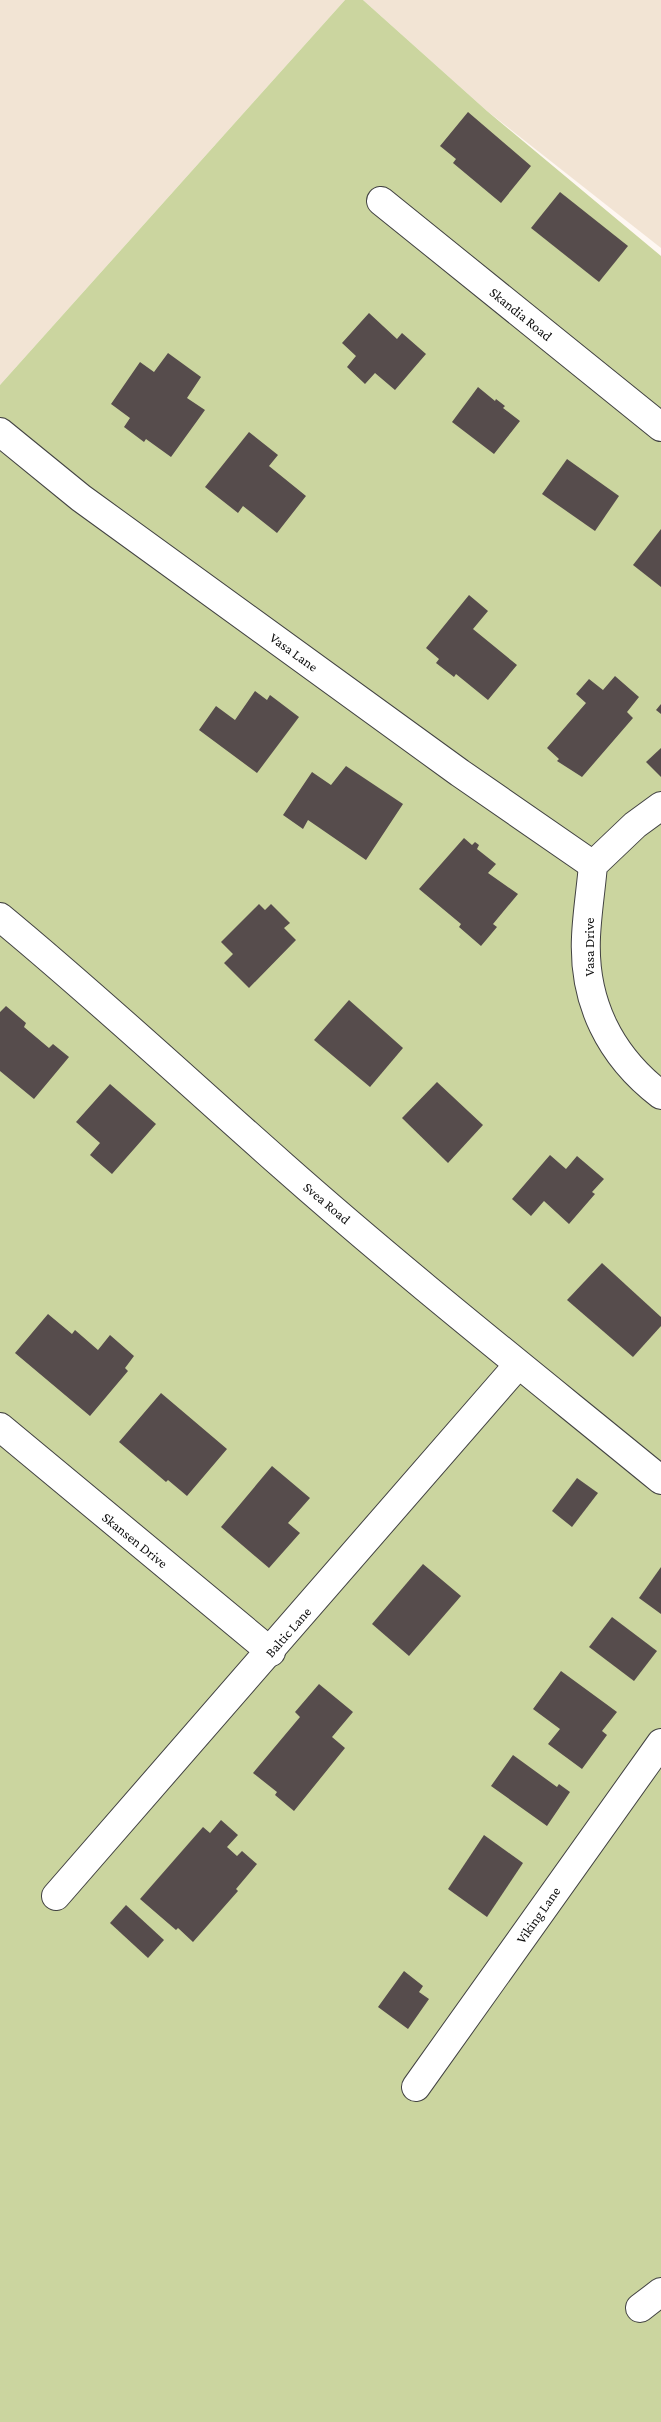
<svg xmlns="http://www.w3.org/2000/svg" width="661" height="2422" font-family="'Crimson Pro',serif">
<rect width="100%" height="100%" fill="#fef7f2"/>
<g fill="#f2e4d4">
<path d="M0,0H345L0,385Z"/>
<path d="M363,0H661V248L487,111Z"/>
</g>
<path fill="#cbd59f" d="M345,0H363L487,111L661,256V2422H0V385Z"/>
<g fill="#564c4c">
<path d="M468,112L531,166L501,203L453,163L456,159L440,146Z"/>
<path d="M560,192L628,246L599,282L531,228Z"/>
<path d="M369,313L397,339L402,333L426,354L395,390L375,373L365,384L347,367L356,356L342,343Z"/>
<path d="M168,353L201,377L187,398L205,410L171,457L146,439L144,442L124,427L130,418L111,404L140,362L154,372Z"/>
<path d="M478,387L495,401L496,399L505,406L503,408L520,421L494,454L452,422Z"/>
<path d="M249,432L278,455L269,466L306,496L277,533L243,506L238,513L205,487Z"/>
<path d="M567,459L619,496L595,531L542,494Z"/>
<path d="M661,529V587L633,565Z"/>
<path d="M469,595L488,611L473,629L517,665L488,700L456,674L454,677L436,663L439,659L426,648Z"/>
<path d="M615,676L639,697L627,712L633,718L582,777L557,761L559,759L547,748L586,703L576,694L589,679L603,690Z"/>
<path d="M255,691L267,700L270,695L299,717L257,773L199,730L216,706L235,720Z"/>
<path d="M661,704V714L656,710Z"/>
<path d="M661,748V777L646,762Z"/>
<path d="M346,766L403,804L366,860L308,820L303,829L283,815L312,772L331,785Z"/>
<path d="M464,838L472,845L475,842L479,845L477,849L496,864L488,873L518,894L493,924L497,927L481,946L459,927L461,924L419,889Z"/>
<path d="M259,904L265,910L271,904L290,923L284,928L296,940L249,988L224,963L233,954L221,942Z"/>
<path d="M349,1000L403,1048L370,1087L314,1040Z"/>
<path d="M6,1006L26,1023L24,1027L49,1048L53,1044L69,1057L34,1099L0,1071V1012Z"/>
<path d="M437,1082L483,1125L448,1163L402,1118Z"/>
<path d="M110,1084L156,1124L112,1174L90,1155L100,1143L76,1122Z"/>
<path d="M550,1155L566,1169L577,1156L604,1179L592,1192L595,1194L569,1224L544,1201L531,1216L512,1199Z"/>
<path d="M602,1263L661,1317V1326L633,1357L567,1300Z"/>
<path d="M48,1314L72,1334L75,1330L98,1350L110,1335L134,1356L125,1368L128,1371L90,1416L15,1353Z"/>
<path d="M161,1393L227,1449L187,1496L168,1480L166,1482L119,1442Z"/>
<path d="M272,1466L310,1498L288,1523L300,1533L269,1568L221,1527Z"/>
<path d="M577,1478L598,1493L572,1527L552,1511Z"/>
<path d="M423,1564L461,1596L409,1656L372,1624Z"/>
<path d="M661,1567V1614L639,1598Z"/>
<path d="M612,1617L657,1651L634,1681L589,1647Z"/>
<path d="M561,1671L617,1712L602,1731L607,1735L582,1769L548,1744L560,1729L533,1709Z"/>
<path d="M319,1684L353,1712L332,1737L345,1748L294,1811L275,1795L277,1792L253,1773L300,1717L295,1712Z"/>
<path d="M513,1755L557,1787L559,1784L570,1792L547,1826L491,1786Z"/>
<path d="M221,1820L238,1835L227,1847L237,1856L242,1851L257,1864L236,1889L238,1891L193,1942L178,1928L176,1930L140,1899L203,1827L210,1833Z"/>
<path d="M484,1835L523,1863L487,1917L448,1889Z"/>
<path d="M126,1905L164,1940L148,1958L110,1923Z"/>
<path d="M404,1971L423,1986L419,1992L429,1999L408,2029L378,2007Z"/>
</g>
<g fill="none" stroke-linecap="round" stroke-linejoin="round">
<defs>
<g id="minor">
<path d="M381,201L661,427"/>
<path d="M0,432L81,498L460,773L593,865"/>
<path d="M661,806L635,825L593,865C591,889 587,913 586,937C583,1002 610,1056 661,1095"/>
<path d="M0,917C97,997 188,1082 282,1165C405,1274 534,1376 661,1480"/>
<path d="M0,1427L271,1652"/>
<path d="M56,1896L518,1365"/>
<path d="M416,2087L661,1743"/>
<path d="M640,2308L661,2292"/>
</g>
</defs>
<use href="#minor" stroke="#424242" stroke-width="30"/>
<use href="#minor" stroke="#fff" stroke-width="28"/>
</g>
<g text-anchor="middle" stroke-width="5" stroke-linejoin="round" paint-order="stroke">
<g font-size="14" fill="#0f0f0f" stroke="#fff">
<text transform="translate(521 314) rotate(39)" y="5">Skandia Road</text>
<text transform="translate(294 652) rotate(36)" y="5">Vasa Lane</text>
<text transform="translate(589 947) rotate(-90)" y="5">Vasa Drive</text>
<text transform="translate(327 1203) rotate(40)" y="5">Svea Road</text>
<text transform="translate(135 1540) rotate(39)" y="5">Skansen Drive</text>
<text transform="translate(288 1632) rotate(-49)" y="5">Baltic Lane</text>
<text transform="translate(538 1915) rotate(-55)" y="5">Viking Lane</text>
</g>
</g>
</svg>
